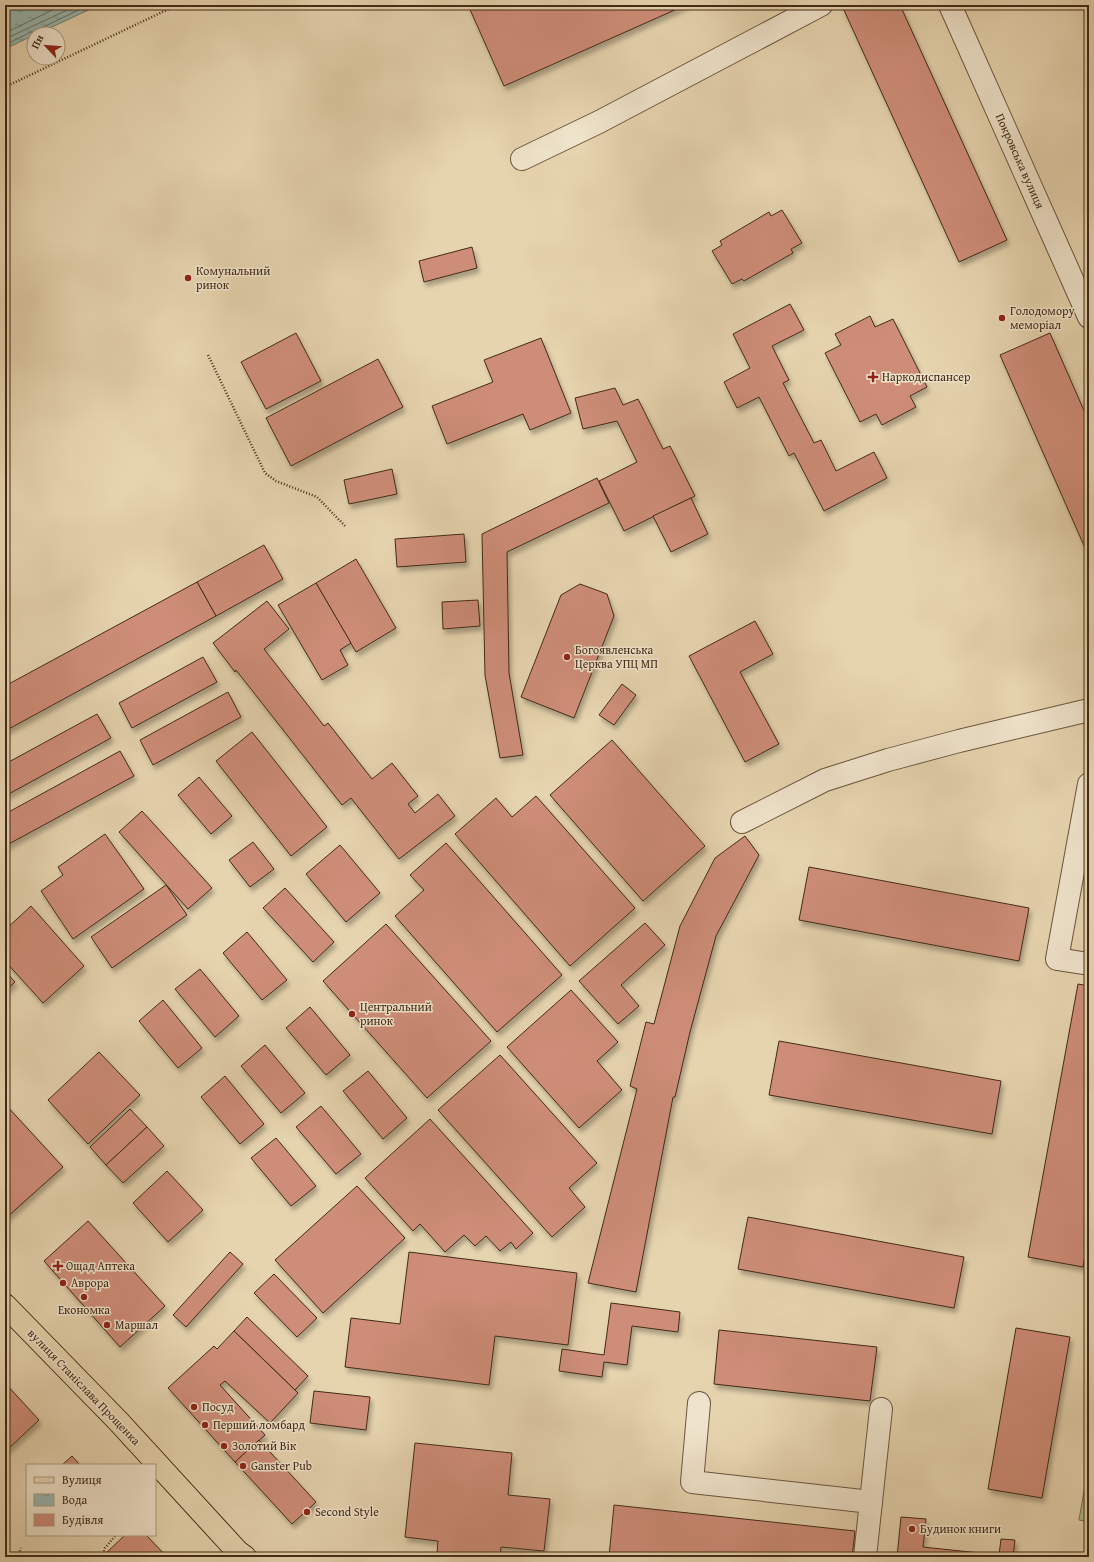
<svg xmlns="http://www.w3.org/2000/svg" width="1094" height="1562" font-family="'Gentium Book Plus',serif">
<defs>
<pattern id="water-ripples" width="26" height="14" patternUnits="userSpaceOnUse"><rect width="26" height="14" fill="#97b7b0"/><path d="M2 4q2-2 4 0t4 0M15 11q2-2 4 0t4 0" fill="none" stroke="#7d958e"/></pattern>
<filter id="shadow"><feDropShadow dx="2.5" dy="4.5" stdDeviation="2" flood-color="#0004"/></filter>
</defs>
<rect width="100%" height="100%" fill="#e6d4af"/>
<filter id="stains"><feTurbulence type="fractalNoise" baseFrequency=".005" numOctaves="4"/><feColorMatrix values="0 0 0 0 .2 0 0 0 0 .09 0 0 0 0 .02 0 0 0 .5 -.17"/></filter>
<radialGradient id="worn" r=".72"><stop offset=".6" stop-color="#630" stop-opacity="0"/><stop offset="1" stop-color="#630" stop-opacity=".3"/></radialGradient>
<path fill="#b5bd8b" stroke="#7c7451" d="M1089,1462V1522L1079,1520Z"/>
<path fill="url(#water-ripples)" stroke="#757f73" d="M5,5H99L37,34H34V35L5,49Z"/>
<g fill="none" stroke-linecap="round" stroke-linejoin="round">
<g stroke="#6c7064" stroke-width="1">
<path d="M5,33L63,5"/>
<path d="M5,39L78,5"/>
<path d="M5,45L31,32H36L39,29L89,5"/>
</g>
</g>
<g fill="#ce8d78" stroke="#422a17" filter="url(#shadow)">
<path d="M468,5H686L504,86Z"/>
<path d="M850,5H900L1007,240L959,262L843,8Z"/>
<path d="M782,210L802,243L791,249L793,253L744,281L742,279L732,284L712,251L722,245L720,241L769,212L771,216Z"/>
<path d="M472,247L477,268L424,282L419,261Z"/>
<path d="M790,304L804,330L772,346L789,380L783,383L814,443L821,440L836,471L874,452L887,478L824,511L794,453L789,456L759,397L737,408L724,382L750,368L733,334Z"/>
<path d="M870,316L875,327L893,319L927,387L910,396L916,407L882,425L876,414L860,422L825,353L841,345L835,334Z"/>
<path d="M296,333L321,381L266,409L241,362Z"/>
<path d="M1050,333L1089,422V557L1000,355Z"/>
<path d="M541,338L571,413L530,430L523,414L447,444L432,406L493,382L484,360Z"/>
<path d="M378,359L403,407L291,466L266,418Z"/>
<path d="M615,388L623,405L638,399L663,449L670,446L695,496L624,531L599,481L637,462L617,421L583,429L575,398Z"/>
<path d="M392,469L397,494L349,504L344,480Z"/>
<path d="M597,478L609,503L507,552L509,673L523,755L500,758L485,675L482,534Z"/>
<path d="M691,498L708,534L671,552L653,516Z"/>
<path d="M464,534L466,562L397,567L395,539Z"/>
<path d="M264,545L283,579L216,616L197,582Z"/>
<path d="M356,559L396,628L356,652L316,583Z"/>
<path d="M197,582L216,616L5,731V686Z"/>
<path d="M316,583L351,643L340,650L348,665L322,680L278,605Z"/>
<path d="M580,584L607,594L614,616L574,718L521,697L561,595Z"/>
<path d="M478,600L480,626L443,629L442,602Z"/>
<path d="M267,601L289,629L264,649L324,726L328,723L372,779L392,763L418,796L408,804L415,813L438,794L455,816L399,859L351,798L342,805L236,670L235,672L213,643Z"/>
<path d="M755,621L773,654L740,672L779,744L745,762L689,656Z"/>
<path d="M203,657L217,682L132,728L119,703Z"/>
<path d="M622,684L636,695L614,725L599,715Z"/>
<path d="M228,692L241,717L153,765L140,740Z"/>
<path d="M97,714L111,738L5,796V764Z"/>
<path d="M252,732L327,827L291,856L216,761Z"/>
<path d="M612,740L705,846L643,901L550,795Z"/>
<path d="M120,751L134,776L5,846V814Z"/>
<path d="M199,777L232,816L211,834L178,795Z"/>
<path d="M536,796L635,908L570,966L455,834L496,798L512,817Z"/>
<path d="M142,811L212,888L188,909L119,832Z"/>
<path d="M105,834L144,889L73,939L41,891L63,875L58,867Z"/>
<path d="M745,836L759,855L716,936L690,1032L675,1097H673L636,1292L588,1283L637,1089L630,1086L646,1022L654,1024L680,926L715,858Z"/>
<path d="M253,842L274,869L250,887L229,860Z"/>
<path d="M446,843L562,975L497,1032L395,916L424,890L410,875Z"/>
<path d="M340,845L380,893L346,922L306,874Z"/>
<path d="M809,867L1029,908L1019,961L799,920Z"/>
<path d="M166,885L187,915L112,968L91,937Z"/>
<path d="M285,888L334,942L313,962L263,908Z"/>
<path d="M31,906L84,966L43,1003L5,961V930Z"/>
<path d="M645,923L665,945L621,985L639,1006L618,1024L579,981Z"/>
<path d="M386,924L491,1041L427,1098L323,981Z"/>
<path d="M247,932L287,980L262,1000L223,953Z"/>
<path d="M200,969L239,1016L215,1037L175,989Z"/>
<path d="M5,971L15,982L5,991Z"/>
<path d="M1078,984L1089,986V1233L1083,1267L1028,1257Z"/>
<path d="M571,990L618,1042L597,1061L622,1090L579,1128L507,1047Z"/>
<path d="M163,1000L202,1048L178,1068L139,1021Z"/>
<path d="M310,1007L350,1055L326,1075L286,1028Z"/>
<path d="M779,1041L1001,1081L992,1134L769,1095Z"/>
<path d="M265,1045L305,1093L281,1113L241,1066Z"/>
<path d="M99,1052L140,1095L88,1144L48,1100Z"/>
<path d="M500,1055L597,1163L569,1188L585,1207L552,1237L438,1110Z"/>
<path d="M368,1071L407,1118L383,1139L343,1091Z"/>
<path d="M225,1076L264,1124L240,1144L201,1097Z"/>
<path d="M5,1104L63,1167L6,1218L5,1217Z"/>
<path d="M321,1106L361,1154L336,1174L296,1127Z"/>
<path d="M130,1109L147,1127L106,1165L90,1147Z"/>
<path d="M430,1119L533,1233L516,1249L511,1242L500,1251L486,1236L475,1246L464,1235L445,1252L420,1224L413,1231L365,1178Z"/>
<path d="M147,1127L164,1146L123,1183L106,1165Z"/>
<path d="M276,1138L316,1186L291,1206L251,1158Z"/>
<path d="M167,1171L203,1210L168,1242L133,1203Z"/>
<path d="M357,1186L405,1238L323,1313L275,1260Z"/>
<path d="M748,1217L964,1257L954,1308L738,1269Z"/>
<path d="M88,1221L165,1306L120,1347L44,1261Z"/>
<path d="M230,1252L243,1264L186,1327L173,1315Z"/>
<path d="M409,1252L577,1273L568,1345L495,1336L489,1385L345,1367L351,1318L400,1324Z"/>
<path d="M274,1274L317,1318L297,1337L254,1293Z"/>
<path d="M611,1303L680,1312L678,1332L632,1326L627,1365L604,1362L602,1377L559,1371L562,1349L604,1355Z"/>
<path d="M247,1317L308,1376L295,1390L234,1331Z"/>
<path d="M1016,1328L1070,1337L1042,1498L988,1489Z"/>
<path d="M719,1330L877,1347L870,1401L714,1384Z"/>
<path d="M234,1331L298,1393L270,1423L225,1381L220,1385L265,1435L235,1462L168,1388L214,1346L217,1349Z"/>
<path d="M5,1383L39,1420L7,1450L5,1447Z"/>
<path d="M314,1391L370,1397L366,1430L310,1423Z"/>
<path d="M259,1440L316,1502L292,1524L235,1462Z"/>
<path d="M415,1443L512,1453L508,1495L550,1499L544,1551L501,1547L500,1557H472L437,1553L438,1541L405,1537Z"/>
<path d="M72,1456L80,1465H62Z"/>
<path d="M614,1505L855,1531L852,1557H609Z"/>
<path d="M901,1517L926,1519L923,1547L999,1555L1001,1539L1015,1540L1013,1556L1021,1557H897Z"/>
<path d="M125,1535H146L167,1557H105L104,1555Z"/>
</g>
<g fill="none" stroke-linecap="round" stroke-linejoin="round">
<defs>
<g id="minor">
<path d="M950,5L1089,317"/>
<path d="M522,159L599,122L821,5"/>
<path d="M1089,784L1057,959L1089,964"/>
<path d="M742,822L825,780L888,760L959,741L1089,710"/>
<path d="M699,1403L692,1482L871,1502"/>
<path d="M865,1557L881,1409"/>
</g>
<path id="major" d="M5,1305L119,1422L238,1552L245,1557"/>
</defs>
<use href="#minor" stroke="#6b543d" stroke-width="24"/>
<use href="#major" stroke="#422a17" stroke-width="24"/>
<g stroke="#422a17" stroke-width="2.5" stroke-dasharray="1 2" stroke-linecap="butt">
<path d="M5,87L177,5"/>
<path d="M208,355L265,473L276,481L317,497L345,526"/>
<path d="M18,1557L21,1548"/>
<path d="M102,1557L105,1548L116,1535"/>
</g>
<use href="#minor" stroke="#efe3cb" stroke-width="22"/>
<use href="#major" stroke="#e6d4af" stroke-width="22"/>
</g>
<g fill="#8f2418" stroke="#efe3cb" stroke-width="1.5">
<circle cx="188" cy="278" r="4"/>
<circle cx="1002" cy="318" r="4"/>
<path d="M871 371h4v4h4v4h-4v4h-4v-4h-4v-4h4z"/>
<circle cx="567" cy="657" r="4"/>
<circle cx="352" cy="1014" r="4"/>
<path d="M56 1260h4v4h4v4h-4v4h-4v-4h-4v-4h4z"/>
<circle cx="63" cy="1283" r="4"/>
<circle cx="84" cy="1297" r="4"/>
<circle cx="107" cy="1325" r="4"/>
<circle cx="194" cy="1407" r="4"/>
<circle cx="205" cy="1425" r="4"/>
<circle cx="224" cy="1446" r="4"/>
<circle cx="243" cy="1466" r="4"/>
<circle cx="307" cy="1512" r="4"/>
<circle cx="912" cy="1529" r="4"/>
</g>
<g text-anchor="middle" stroke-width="3" stroke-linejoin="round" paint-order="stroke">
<g font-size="12" fill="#422a17" stroke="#efe3cb">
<text transform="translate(1020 161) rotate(66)" y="4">Покровська вулиця</text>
<text transform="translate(84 1387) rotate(46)" y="4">вулиця Станіслава Прощенка</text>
</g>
<g font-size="12" fill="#422a17" stroke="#efe3cb" text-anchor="start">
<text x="196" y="275">Комунальний<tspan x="196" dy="14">ринок</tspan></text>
<text x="1010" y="315">Голодомору<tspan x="1010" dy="14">меморіал</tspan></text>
<text x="882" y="381">Наркодиспансер</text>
<text x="575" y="654">Богоявленська<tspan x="575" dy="14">Церква УПЦ МП</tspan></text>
<text x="360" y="1011">Центральний<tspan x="360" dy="14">ринок</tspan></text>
<text x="66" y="1270">Ощад Аптека</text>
<text x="71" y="1287">Аврора</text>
<text x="84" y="1314" text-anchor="middle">Економка</text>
<text x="115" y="1329">Маршал</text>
<text x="202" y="1411">Посуд</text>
<text x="213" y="1429">Перший ломбард</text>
<text x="232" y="1450">Золотий Вік</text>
<text x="251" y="1470">Ganster Pub</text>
<text x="315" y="1516">Second Style</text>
<text x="920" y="1533">Будинок книги</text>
</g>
</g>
<rect width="1094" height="1562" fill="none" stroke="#e6d4af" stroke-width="20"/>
<rect x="6" y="6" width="1082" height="1550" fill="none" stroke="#422a17" stroke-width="2"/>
<rect x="10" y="10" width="1074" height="1542" fill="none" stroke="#422a17"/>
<rect x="26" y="1464" width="130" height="72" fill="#efe3cb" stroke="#aa9983"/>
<rect x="34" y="1477" width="20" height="6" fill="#e6d4af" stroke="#aa9983"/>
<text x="62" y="1484" font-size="12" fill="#422a17">Вулиця</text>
<rect x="34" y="1494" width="20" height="12" fill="url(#water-ripples)" stroke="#aa9983"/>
<text x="62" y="1504" font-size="12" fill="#422a17">Вода</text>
<rect x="34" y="1514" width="20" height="12" fill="#ce8d78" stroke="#aa9983"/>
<text x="62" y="1524" font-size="12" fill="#422a17">Будівля</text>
<g transform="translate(46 46) rotate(296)"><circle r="19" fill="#efe3cb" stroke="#aa9983"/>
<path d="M0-3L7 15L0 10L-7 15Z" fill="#8f2418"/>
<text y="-6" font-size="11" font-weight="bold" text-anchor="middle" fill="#422a17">Пн</text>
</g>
<rect width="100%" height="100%" filter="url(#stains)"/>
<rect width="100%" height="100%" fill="url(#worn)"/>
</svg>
